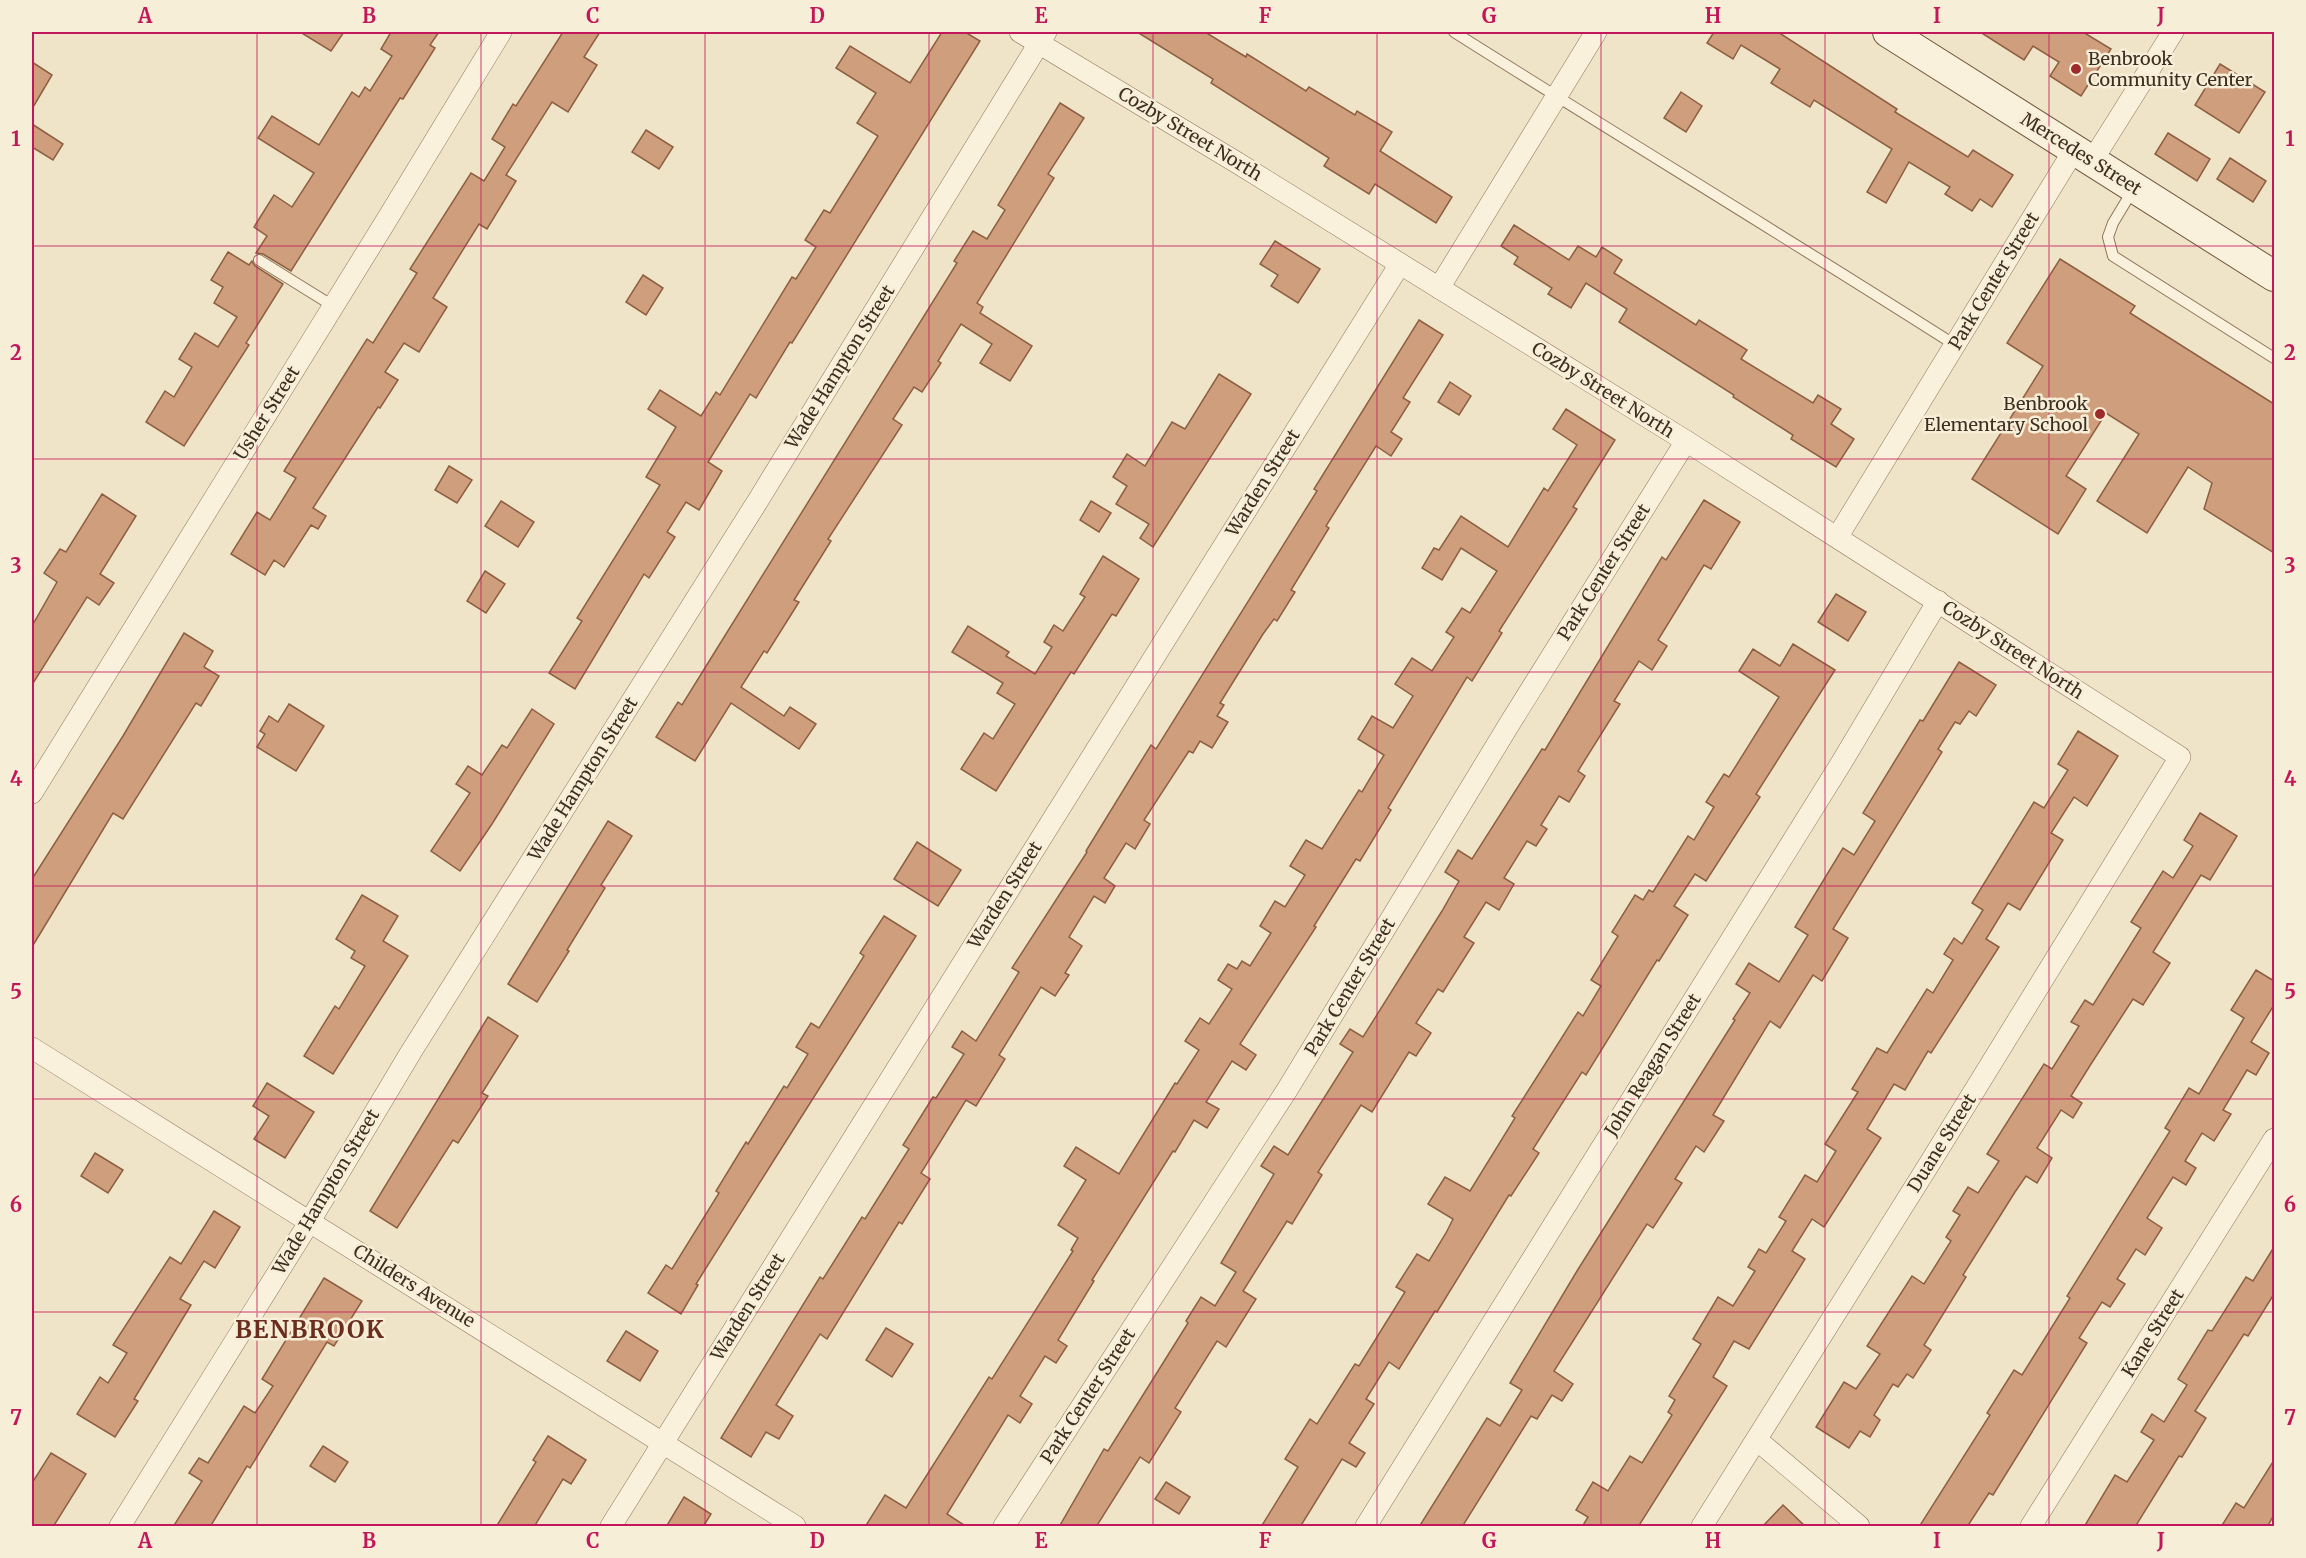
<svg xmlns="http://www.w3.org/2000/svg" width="2306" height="1558" font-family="Merriweather,serif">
<rect width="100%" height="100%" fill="#f0e4c8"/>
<g fill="#cf9f7d" stroke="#8d5f41" stroke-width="1.5">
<path d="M300,32H344L331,51Z"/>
<path d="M391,32H439L430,45L435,48L403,99L400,98L291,271L263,254L256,253L267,236L254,227L274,195L292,207L314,173L258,138L272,116L319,145L352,92L359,97L365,87L370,91L392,56L381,49Z"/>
<path d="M563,32H600L584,57L597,65L568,112L552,102L506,175L516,181L487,229L479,224L433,298L447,307L419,352L404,343L385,372L398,380L380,408L378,407L313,508L326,516L318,529L311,525L284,567L274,560L265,575L231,554L257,512L270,520L296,478L284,471L367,339L373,343L417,273L410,269L471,173L484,181L505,147L492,139L513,104L516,106Z"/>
<path d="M942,32H965L980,41L792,343L790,342L756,398L750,394L708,462L722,471L699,510L686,502L667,532L675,537L649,578L644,574L575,689L549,673L582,621L577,618L660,485L646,477L676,427L648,409L660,390L701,416L716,392L720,395L792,277L796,279L816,247L805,240L824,210L830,213L878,136L857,123L876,93L836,68L850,46L910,83Z"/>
<path d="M1137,32H1205L1246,57L1247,54L1306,91L1309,87L1355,115L1357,111L1392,132L1380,151L1452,197L1436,223L1375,184L1369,194L1324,166L1329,158L1211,83L1213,79Z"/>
<path d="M1714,32H1778L1897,109L1895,112L1968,157L1973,150L2013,175L1992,207L1980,199L1972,211L1945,194L1950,187L1909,162L1886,203L1867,192L1892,149L1814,100L1810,107L1771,83L1780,69L1741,45L1733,59L1707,43Z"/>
<path d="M1980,32H2083L2111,49L2081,96L2050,76L2059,62L2033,46L2024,60Z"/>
<path d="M32,62L52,75L32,109Z"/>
<path d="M2220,64L2265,92L2239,133L2195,105Z"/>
<path d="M1681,92L1702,106L1686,132L1664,118Z"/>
<path d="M1060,103L1084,118L1048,174L1054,178L977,303L983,307L980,313L1032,346L1010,381L980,363L992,344L961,324L938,361L941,363L922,392L914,387L893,419L902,425L828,539L831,541L794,600L799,602L767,653L764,651L741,687L784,716L790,707L816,724L799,749L731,703L695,761L656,737L678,702L682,705L721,642L957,263L954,261L973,231L987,239L1005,210L998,205Z"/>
<path d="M32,124L63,144L53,160L32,147Z"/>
<path d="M646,130L673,147L659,169L632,152Z"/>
<path d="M2168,133L2210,159L2197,181L2155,154Z"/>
<path d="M2230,158L2266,181L2253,202L2217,179Z"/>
<path d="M1514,225L1569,260L1578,246L1596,257L1602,247L1622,260L1614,273L1696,325L1699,320L1747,350L1741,359L1813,403L1818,395L1841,409L1831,424L1854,439L1836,467L1791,439L1793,435L1733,397L1734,395L1619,322L1627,309L1586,283L1571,308L1548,294L1552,288L1514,264L1518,257L1501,246Z"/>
<path d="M1275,241L1320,269L1298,303L1271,286L1278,275L1260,264Z"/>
<path d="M228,252L249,265L252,261L255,266L283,284L246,343L249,345L184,446L146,422L165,391L174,397L192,367L179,359L195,333L218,347L237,317L214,303L223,287L211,280Z"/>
<path d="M2060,259L2135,306L2130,313L2274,404V553L2204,509L2212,483L2188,467L2147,533L2097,501L2139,434L2106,413L2066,476L2086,489L2058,534L1972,479L2043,366L2007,343Z"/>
<path d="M643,275L663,288L646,315L626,302Z"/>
<path d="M1419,320L1443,335L1403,398L1410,402L1391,432L1402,439L1391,456L1376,446L1326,526L1329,528L1291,590L1295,592L1277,621L1274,619L1263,634L1220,703L1224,705L1217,716L1228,722L1212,748L1200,741L1193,753L1189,751L1144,820L1150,824L1135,849L1126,843L1104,878L1115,886L1105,903L1094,896L1069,937L1082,946L1065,973L1069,975L1055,996L1041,987L999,1055L1005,1059L976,1106L966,1100L921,1173L930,1179L902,1224L899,1222L827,1339L820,1334L776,1405L793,1416L779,1439L766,1432L751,1457L721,1438L820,1277L823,1279L862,1217L865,1219L909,1149L903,1145L933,1097L936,1098L964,1054L952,1047L962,1031L976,1041L1019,972L1012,968L1087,852L1086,851L1151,745L1156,749L1317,491L1314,489Z"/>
<path d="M1219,374L1251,394L1153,547L1140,538L1149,524L1116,504L1127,486L1113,477L1127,454L1145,466L1172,422L1185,429Z"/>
<path d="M1450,382L1471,396L1459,415L1438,402Z"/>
<path d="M1566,409L1615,440L1573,507L1577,509L1499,631L1502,633L1472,681L1467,677L1388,808L1391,810L1360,861L1356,859L1314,926L1316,927L1240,1044L1256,1055L1246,1070L1232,1061L1206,1102L1219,1109L1207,1128L1194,1120L1175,1152L1173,1151L1092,1280L1094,1281L1058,1340L1067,1346L1056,1363L1045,1356L1020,1396L1032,1404L1020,1423L1008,1415L947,1514L967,1527H865L885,1495L906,1508L989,1377L992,1379L1073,1251L1071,1250L1078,1238L1058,1225L1086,1180L1064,1166L1076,1147L1119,1174L1175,1083L1177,1084L1199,1050L1185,1041L1200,1018L1209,1024L1232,989L1218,980L1228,964L1237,969L1242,961L1250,966L1271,933L1260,926L1275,901L1285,907L1305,875L1290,866L1306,840L1322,849L1359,790L1362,792L1384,755L1358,739L1372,716L1393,728L1413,696L1395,684L1412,658L1432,671L1454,637L1446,632L1462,608L1470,613L1497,571L1461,548L1442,580L1422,568L1434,548L1439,550L1461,516L1508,547L1544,488L1548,491L1577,445L1553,429Z"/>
<path d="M449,466L472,480L457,503L435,490Z"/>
<path d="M102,494L136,516L100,574L114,583L99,605L87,597L32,685V626L57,582L44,573L60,549L66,552Z"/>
<path d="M1704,500L1740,522L1711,569L1704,565L1658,640L1667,646L1652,670L1639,661L1614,701L1620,704L1578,771L1585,776L1569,802L1559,796L1541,825L1547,829L1536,846L1527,841L1504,878L1514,884L1499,910L1486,902L1464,937L1474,943L1443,992L1438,989L1416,1023L1431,1033L1416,1056L1409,1052L1372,1112L1361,1105L1318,1172L1322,1175L1292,1224L1287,1221L1243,1291L1256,1299L1226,1347L1217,1341L1175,1408L1181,1412L1149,1463L1140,1457L1096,1527H1059L1104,1449L1108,1451L1188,1323L1186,1321L1201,1297L1215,1306L1236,1272L1221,1263L1274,1174L1261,1166L1274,1146L1288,1155L1353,1052L1340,1044L1350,1029L1363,1037L1442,911L1459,881L1445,872L1458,850L1472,859L1542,749L1545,750L1662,557L1666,560Z"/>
<path d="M501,501L534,522L518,547L485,526Z"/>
<path d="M1091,501L1111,513L1099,532L1080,520Z"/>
<path d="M1103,556L1139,579L1116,616L1112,614L1074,674L1071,672L996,791L961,769L984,733L993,739L1015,704L997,693L1003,683L952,652L968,626L1009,652L1006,656L1035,674L1052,647L1044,642L1054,625L1063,631L1085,597L1080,594Z"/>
<path d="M485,571L505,584L486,613L467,601Z"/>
<path d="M1836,594L1866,612L1848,641L1818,622Z"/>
<path d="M184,633L213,651L204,667L219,676L201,706L196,703L123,819L113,813L32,947V879L123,736Z"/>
<path d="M1793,644L1835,670L1756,794L1760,797L1706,881L1695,874L1674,906L1688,915L1659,961L1657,960L1586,1075L1582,1072L1533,1149L1539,1153L1511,1196L1509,1195L1437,1312L1435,1311L1399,1369L1389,1362L1366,1399L1374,1404L1349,1443L1365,1453L1356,1467L1342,1459L1300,1527H1261L1298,1467L1285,1459L1310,1419L1317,1424L1355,1364L1359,1366L1405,1292L1396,1287L1417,1254L1429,1261L1446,1233L1453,1219L1428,1204L1445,1177L1470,1191L1515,1118L1512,1116L1542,1069L1578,1012L1583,1016L1601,986L1591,980L1618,936L1612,932L1635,895L1643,900L1649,890L1653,892L1688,836L1694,840L1714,807L1706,802L1724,774L1729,777L1779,697L1739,671L1753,649L1780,666Z"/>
<path d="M1959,662L1996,685L1976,716L1969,711L1960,724L1955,722L1938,749L1942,752L1833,929L1848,938L1822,981L1813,975L1780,1028L1770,1021L1713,1115L1724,1121L1704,1152L1696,1146L1675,1179L1682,1183L1653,1228L1647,1224L1554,1371L1573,1384L1562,1401L1552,1395L1537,1419L1531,1416L1462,1527H1419L1487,1418L1500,1426L1522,1390L1510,1383L1577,1271L1735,1020L1733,1019L1750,993L1736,984L1749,963L1779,982L1808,935L1795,927L1843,848L1854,855L1875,821L1863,813L1920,720L1923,721Z"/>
<path d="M289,704L324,726L296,771L257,747L265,734L260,731L269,716L278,722Z"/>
<path d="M532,709L554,724L492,824L460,871L431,851L470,793L456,784L468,766L482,775L502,745L507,748Z"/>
<path d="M2078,731L2118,756L2087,806L2074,797L2051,833L2063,840L2020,910L2008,903L1986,939L1999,947L1931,1053L1928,1051L1905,1090L1894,1084L1867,1129L1881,1138L1824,1227L1812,1219L1792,1251L1805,1259L1749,1349L1734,1341L1713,1377L1727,1386L1638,1527H1582L1588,1517L1576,1510L1593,1482L1608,1491L1630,1456L1642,1463L1672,1415L1668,1412L1675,1400L1669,1396L1701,1344L1693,1339L1718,1297L1733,1306L1755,1271L1748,1267L1759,1249L1766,1253L1786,1221L1779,1217L1805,1175L1817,1182L1836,1151L1825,1144L1858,1092L1852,1089L1877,1048L1887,1053L1927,989L1933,993L1953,960L1944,954L1954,938L1962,944L1983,910L1972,903L2034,802L2044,808L2068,770L2058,764Z"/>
<path d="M2200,813L2237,836L2210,880L2201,875L2153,952L2170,963L2143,1005L2133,999L2091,1064L2071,1096L2082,1103L2073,1118L2061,1110L2037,1148L2052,1158L2037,1183L2026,1176L2015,1192L1963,1275L1966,1277L1924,1345L1931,1350L1913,1378L1907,1374L1898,1387L1893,1384L1874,1415L1880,1420L1870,1437L1860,1431L1849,1448L1816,1427L1844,1382L1856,1389L1880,1354L1867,1346L1912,1276L1924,1284L1951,1241L1946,1237L1960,1215L1953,1211L1968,1187L1978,1193L1999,1161L1987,1154L2044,1064L2052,1069L2079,1026L2071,1022L2085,1000L2093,1005L2141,928L2131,922L2163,871L2173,878L2193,846L2184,840Z"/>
<path d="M608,821L632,836L601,885L605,888L567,950L569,951L537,1002L508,984Z"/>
<path d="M917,842L961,870L938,906L894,879Z"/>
<path d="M362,895L398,916L383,941L408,956L333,1074L304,1056L335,1006L339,1009L365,966L351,958L355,951L336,939Z"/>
<path d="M884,916L916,936L774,1160L696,1284L698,1285L681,1314L648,1293L666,1265L672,1269L719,1193L716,1191L746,1142L748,1144L784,1086L787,1088L808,1054L796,1047L811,1023L819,1028L864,956L860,953Z"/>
<path d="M2256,970L2274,981V1005L2251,1042L2269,1053L2256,1075L2247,1070L2223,1110L2231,1114L2214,1141L2202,1133L2185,1161L2196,1168L2186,1185L2173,1177L2147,1218L2162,1228L2145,1255L2136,1249L2117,1279L2125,1284L2110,1307L2102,1302L2079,1338L2087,1343L1993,1495L1989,1493L1967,1527H1919L1990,1415L1987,1413L2014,1370L2022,1375L2070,1298L2067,1296L2170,1131L2165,1128L2189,1088L2199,1094L2244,1018L2231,1010Z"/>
<path d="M488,1017L518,1036L482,1093L488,1096L458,1143L453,1140L397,1228L370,1211Z"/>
<path d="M267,1083L314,1112L285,1158L254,1139L269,1116L253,1106Z"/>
<path d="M95,1153L123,1170L108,1193L81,1176Z"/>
<path d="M214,1211L240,1227L215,1268L204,1261L180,1299L191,1305L134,1399L138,1401L115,1437L77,1414L100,1377L108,1383L127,1353L113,1345L170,1257L181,1264Z"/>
<path d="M2274,1247V1294L2248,1336L2244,1334L2195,1411L2206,1418L2182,1457L2179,1456L2135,1527H2084L2115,1475L2127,1482L2154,1440L2141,1432L2152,1414L2164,1422L2187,1385L2178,1379L2208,1330L2212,1331L2246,1277L2253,1281Z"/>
<path d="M324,1278L362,1301L334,1346L327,1342L250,1468L247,1466L210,1527H173L202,1481L189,1473L199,1458L208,1463L244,1406L255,1413L273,1386L262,1379Z"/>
<path d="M886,1328L913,1344L892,1377L866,1360Z"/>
<path d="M626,1331L658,1351L640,1381L607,1361Z"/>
<path d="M548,1436L586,1460L571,1484L563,1479L534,1527H496L536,1462L533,1460Z"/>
<path d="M323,1446L348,1462L335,1482L310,1466Z"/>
<path d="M51,1453L86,1474L53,1527H32V1483Z"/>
<path d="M2274,1460V1515L2267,1527H2221L2236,1503L2244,1508Z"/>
<path d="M1166,1482L1190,1497L1179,1514L1155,1499Z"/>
<path d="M684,1497L711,1514L703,1527H666Z"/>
<path d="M1783,1505L1806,1527H1762Z"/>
</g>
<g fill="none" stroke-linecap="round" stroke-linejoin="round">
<defs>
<g id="lane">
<path d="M1454,32C1620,137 1789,239 1955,345"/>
<path d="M2134,188L2113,223L2108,237L2113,256L2274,358"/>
<path d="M259,260L333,306"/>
</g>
<g id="street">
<path d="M1020,32L1236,162L1686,441L2180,757L1928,1166L1702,1526"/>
<path d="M2092,161L2173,32"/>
<path d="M1439,288L1596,32"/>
<path d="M1838,536L2074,150"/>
<path d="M32,793L386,221L501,32"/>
<path d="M32,1048L795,1526"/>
<path d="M1757,1440L1859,1526"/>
<path d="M120,1526L310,1221L411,1052L759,499L1046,32"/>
<path d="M611,1526L1400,264"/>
<path d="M1004,1526L1287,1090L1510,723L1686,441"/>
<path d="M1366,1526L1840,765L1938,601"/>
<path d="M2031,1526L2274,1139"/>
</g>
<path id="secondary" d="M1888,32L2274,276"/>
</defs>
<use href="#lane" stroke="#8d765c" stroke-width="12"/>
<use href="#street" stroke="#8d765c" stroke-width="22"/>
<use href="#secondary" stroke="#6f573f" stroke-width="32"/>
<use href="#lane" stroke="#faf1dc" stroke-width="10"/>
<use href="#street" stroke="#faf1dc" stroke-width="21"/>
<use href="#secondary" stroke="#faf1dc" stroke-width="30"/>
</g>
<path fill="none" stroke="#c2185b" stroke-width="1.5" stroke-opacity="0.55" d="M257,32V1526M481,32V1526M705,32V1526M929,32V1526M1153,32V1526M1377,32V1526M1601,32V1526M1825,32V1526M2049,32V1526M32,246H2274M32,459H2274M32,672H2274M32,886H2274M32,1099H2274M32,1312H2274"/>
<g fill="#9e2a2b" stroke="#f7eed8" stroke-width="2">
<circle cx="2076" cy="69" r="6"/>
<circle cx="2100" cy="414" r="6"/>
</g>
<g text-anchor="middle" stroke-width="5" stroke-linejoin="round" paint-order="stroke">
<g font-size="18" fill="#3d2e20" stroke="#f7eed8" text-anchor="start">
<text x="2088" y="65">Benbrook<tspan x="2088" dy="21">Community Center</tspan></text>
<text x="2088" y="410" text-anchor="end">Benbrook<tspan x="2088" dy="21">Elementary School</tspan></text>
</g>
<g font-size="18" fill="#3d2e20" stroke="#f7eed8">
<text transform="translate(1190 134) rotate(31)" y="6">Cozby Street North</text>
<text transform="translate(2081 154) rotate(32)" y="6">Mercedes Street</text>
<text transform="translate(1994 281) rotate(-59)" y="6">Park Center Street</text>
<text transform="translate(840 367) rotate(-58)" y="6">Wade Hampton Street</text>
<text transform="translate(1603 390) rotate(32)" y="6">Cozby Street North</text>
<text transform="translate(267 413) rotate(-58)" y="6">Usher Street</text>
<text transform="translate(1263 483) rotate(-58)" y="6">Warden Street</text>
<text transform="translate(1604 572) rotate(-58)" y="6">Park Center Street</text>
<text transform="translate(2013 650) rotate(33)" y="6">Cozby Street North</text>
<text transform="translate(583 779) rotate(-58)" y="6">Wade Hampton Street</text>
<text transform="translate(1005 895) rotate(-58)" y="6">Warden Street</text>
<text transform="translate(1350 987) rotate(-59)" y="6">Park Center Street</text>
<text transform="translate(1653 1065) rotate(-58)" y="6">John Reagan Street</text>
<text transform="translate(1942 1143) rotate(-58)" y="6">Duane Street</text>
<text transform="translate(326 1192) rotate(-59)" y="6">Wade Hampton Street</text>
<text transform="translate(414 1286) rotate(32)" y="6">Childers Avenue</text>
<text transform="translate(748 1307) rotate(-58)" y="6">Warden Street</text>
<text transform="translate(2153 1333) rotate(-58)" y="6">Kane Street</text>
<text transform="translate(1088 1396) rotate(-57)" y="6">Park Center Street</text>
</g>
<g font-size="24" font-weight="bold" letter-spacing="1.5" fill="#6b2e1e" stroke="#f7eed8">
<text x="310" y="1338">BENBROOK</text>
</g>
</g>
<rect width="2306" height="1558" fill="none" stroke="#f7eed8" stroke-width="66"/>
<rect x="33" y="33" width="2240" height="1492" fill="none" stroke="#c2185b" stroke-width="2"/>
<g font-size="20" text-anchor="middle" font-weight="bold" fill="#c2185b">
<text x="145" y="23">A</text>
<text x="369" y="23">B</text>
<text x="593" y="23">C</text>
<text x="817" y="23">D</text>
<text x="1041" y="23">E</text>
<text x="1265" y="23">F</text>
<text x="1489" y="23">G</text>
<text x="1713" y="23">H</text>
<text x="1937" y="23">I</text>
<text x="2161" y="23">J</text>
<text x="16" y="146">1</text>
<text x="2290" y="146">1</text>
<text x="16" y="360">2</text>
<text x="2290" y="360">2</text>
<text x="16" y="573">3</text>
<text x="2290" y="573">3</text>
<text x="16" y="786">4</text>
<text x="2290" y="786">4</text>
<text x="16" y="999">5</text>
<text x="2290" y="999">5</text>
<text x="16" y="1212">6</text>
<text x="2290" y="1212">6</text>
<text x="16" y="1425">7</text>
<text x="2290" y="1425">7</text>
<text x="145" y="1548">A</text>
<text x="369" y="1548">B</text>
<text x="593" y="1548">C</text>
<text x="817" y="1548">D</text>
<text x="1041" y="1548">E</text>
<text x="1265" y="1548">F</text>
<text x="1489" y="1548">G</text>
<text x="1713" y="1548">H</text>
<text x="1937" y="1548">I</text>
<text x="2161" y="1548">J</text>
</g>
</svg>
